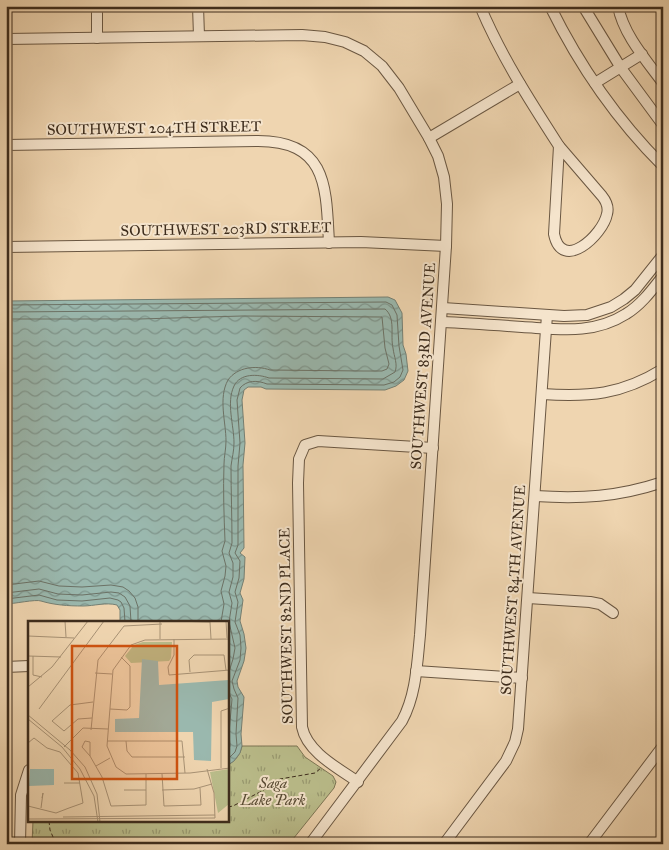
<svg xmlns="http://www.w3.org/2000/svg" width="669" height="850" font-family="'IM FELL Great Primer',serif">
<defs>
<pattern id="park-tufts" width="24" height="20" patternUnits="userSpaceOnUse" patternTransform="scale(1.25)"><rect width="24" height="20" fill="#babd8b"/><path d="M3 7l-1-3M5 7V3M7 7l1-3M15 17l-1-3M17 17v-4M19 17l1-3" fill="none" stroke="#999a71"/></pattern>
<pattern id="water-waves" width="16" height="10" patternUnits="userSpaceOnUse" patternTransform="scale(1.25)"><rect width="16" height="10" fill="#9ab8ae"/><path d="M0 5q4-4 8 0t8 0" fill="none" stroke="#7f968d"/></pattern>
</defs>
<rect width="100%" height="100%" fill="#efd5b0"/>
<filter id="stains"><feTurbulence type="fractalNoise" baseFrequency=".004" numOctaves="4"/><feColorMatrix values="0 0 0 0 .2 0 0 0 0 .09 0 0 0 0 .02 0 0 0 .5 -.17"/></filter>
<radialGradient id="worn" r=".72"><stop offset=".6" stop-color="#630" stop-opacity="0"/><stop offset="1" stop-color="#630" stop-opacity=".3"/></radialGradient>
<path fill="url(#park-tufts)" stroke="#7c7554" d="M242,746H297L305,757L333,776L336,782L334,788L289,844H32L33,821H228V765C236,760 240,755 242,746Z"/>
<path fill="url(#water-waves)" stroke="#758074" d="M388,297L395,300L402,313L403,345L406,354L408,371L404,380L396,386L385,390L266,389L261,387H248L244,390L242,400L245,443L243,465L244,548L240,553L245,557L244,579L240,593L243,600L240,621L244,634L246,648L244,661L237,681L238,687L244,697L241,734L242,746L240,753L234,761L228,765V622H120V610L117,605C106,602 94,606 83,606C68,606 54,605 41,601C36,599 13,604 6,604V301Z"/>
<g fill="none" stroke-linecap="round" stroke-linejoin="round">
<g stroke="#6c7266" stroke-width="1">
<path d="M6,305L386,302L392,305L397,315L399,346L403,370L400,377L394,382L384,385L267,384C257,380 247,380 240,388L237,400L240,443L238,466V545L235,553L240,561L239,578L235,592L238,602L235,622L240,635L241,648L240,660L232,681L234,689L238,698L236,734L237,746L235,752L228,759"/>
<path d="M6,312L385,309C396,318 390,335 393,348C394,357 398,364 395,372L383,379L269,378C258,374 240,373 234,386C226,403 234,425 234,443C234,451 232,458 231,466C231,492 232,518 232,543L229,553L233,563V577L229,592L232,603L229,622L235,648L233,659L228,675"/>
<path d="M6,319H139L242,316L382,317L385,348L389,364L387,369L382,371H363L270,370C256,365 237,367 228,380C218,398 226,422 226,441C226,449 224,457 224,464C223,490 224,516 225,541L222,551L226,566L225,576L221,591L224,604L221,622"/>
<path d="M6,585L39,581L59,586L82,587L111,585L123,587L129,591L135,598L138,607V622"/>
<path d="M6,593L39,589L58,594L82,595L111,592L119,593L125,597L130,606L131,622"/>
<path d="M6,599L39,595L57,600L82,601L110,598L118,600L121,602L124,608L125,622"/>
<path d="M228,691L232,699L229,733L230,746L228,751"/>
</g>
<defs>
<g id="minor">
<path d="M97,6V38"/>
<path d="M198,6L199,36"/>
<path d="M480,6C501,56 530,101 559,146"/>
<path d="M550,6C579,65 617,120 663,166"/>
<path d="M583,6L621,68L663,125"/>
<path d="M618,6C623,34 646,60 663,83"/>
<path d="M6,39L302,35L325,37L345,42L364,51L382,66L399,88L429,138L438,156L444,177L447,204L446,246L420,635C417,665 416,695 402,721L310,844"/>
<path d="M595,83L642,54"/>
<path d="M429,138L520,84"/>
<path d="M6,145L258,141C328,141 326,188 329,243"/>
<path d="M559,146L602,196C606,201 609,207 607,214C603,235 562,273 554,234Z"/>
<path d="M6,247L361,242L446,246"/>
<path d="M443,308L564,316L587,315L611,307L624,299L635,290L663,255"/>
<path d="M442,322C468,323 495,325 522,327C558,329 593,335 626,314C641,305 652,290 663,276"/>
<path d="M542,394C589,397 621,395 663,369"/>
<path d="M535,496C581,499 618,497 663,482"/>
<path d="M528,598L590,602L600,604L613,613"/>
<path d="M6,667L29,666"/>
<path d="M416,671L522,678"/>
<path d="M358,782C338,768 307,752 302,727L298,483L299,459L305,445L318,441L433,448"/>
<path d="M20,844L21,795L29,770"/>
<path d="M444,844L506,761L515,742L518,729L547,315"/>
<path d="M589,844L663,746"/>
</g>
</defs>
<use href="#minor" stroke="#6a5742" stroke-width="12"/>
<g stroke="#3e2d1d" stroke-width="1" stroke-dasharray="4 2.5" stroke-linecap="butt">
<path d="M228,807L233,806L262,791L280,779L315,773L321,768"/>
<path d="M49,821L50,830L56,844"/>
</g>
<use href="#minor" stroke="#f5e4cc" stroke-width="10"/>
</g>
<g text-anchor="middle" stroke-width="4" stroke-linejoin="round" paint-order="stroke">
<g font-size="15" fill="#3e2d1d" stroke="#f5e4cc">
<text transform="translate(154 128) rotate(-1)" y="5">SOUTHWEST 204TH STREET</text>
<text transform="translate(226 229) rotate(-1)" y="5">SOUTHWEST 203RD STREET</text>
<text transform="translate(423 366) rotate(-86)" y="5">SOUTHWEST 83RD AVENUE</text>
<text transform="translate(513 590) rotate(-86)" y="5">SOUTHWEST 84TH AVENUE</text>
<text transform="translate(286 626) rotate(-91)" y="5">SOUTHWEST 82ND PLACE</text>
</g>
<g font-size="15" font-style="italic" fill="#574a33" stroke="#f5e4cc">
<text x="273" y="788">Saga<tspan x="273" dy="17">Lake Park</tspan></text>
</g>
</g>
<g transform="translate(28 621)">
<rect width="201" height="201" fill="#efd5b0"/>
<path d="M115,21H144L143,37L141,40L103,42L97,35L106,24ZM201,148V183L190,192L182,151Z" fill="#babd8b"/>
<path d="M114,38L130,40L131,64L201,59V78L184,81L183,140L166,139L165,111H87V98L111,97ZM2,148H26V164L1,165Z" fill="#9ab8ae"/>
<path fill="none" stroke="#a89275" stroke-width="1" d="M37,0L38,16M132,0V18M145,0L182,1M198,0L199,17M182,1L183,18M0,15L46,17M146,18V34L140,46L141,54L202,49M202,18L117,19L103,24L85,49L79,125L88,146L98,153L162,152L202,147M0,35L33,36M5,35V54L14,56M162,51L161,39L166,34H196L198,49M67,52L84,53M0,66L24,46L60,0M11,88L76,0M82,88L99,89L102,86V45L93,36M0,94L42,129L57,146L69,173L72,201M64,97L50,98L36,110L24,100L42,84L65,81M0,98L34,126L52,148L66,175L70,201M63,109L70,39L96,5L134,3M57,120L62,121V135L54,126ZM79,120H154L157,152M98,120L99,130L104,136H157M0,122L6,117L19,127L32,131L50,152L55,182L41,187M36,126L55,107L80,108M62,135L74,156L83,185L118,184V153M68,145L82,137M193,147V90L202,87M134,153L136,185L173,184L172,167M36,162H52M96,169H118M134,169L166,168L184,163M0,185L28,192L41,187M13,187L15,172L14,177M35,196L187,194M0,198L187,197L186,172L179,148"/>
<path fill="#ce520f" fill-opacity="0.15" stroke="#ce520f" stroke-width="2.5" d="M44,25H149V158H44Z"/>
<rect width="201" height="201" fill="none" stroke="#3e2d1d" stroke-width="2.5"/>
</g>
<rect width="669" height="850" fill="none" stroke="#efd5b0" stroke-width="25"/>
<rect x="8" y="8" width="654" height="835" fill="none" stroke="#3e2d1d" stroke-width="2.5"/>
<rect x="12" y="12" width="644" height="825" fill="none" stroke="#3e2d1d"/>
<rect width="100%" height="100%" filter="url(#stains)"/>
<rect width="100%" height="100%" fill="url(#worn)"/>
</svg>
